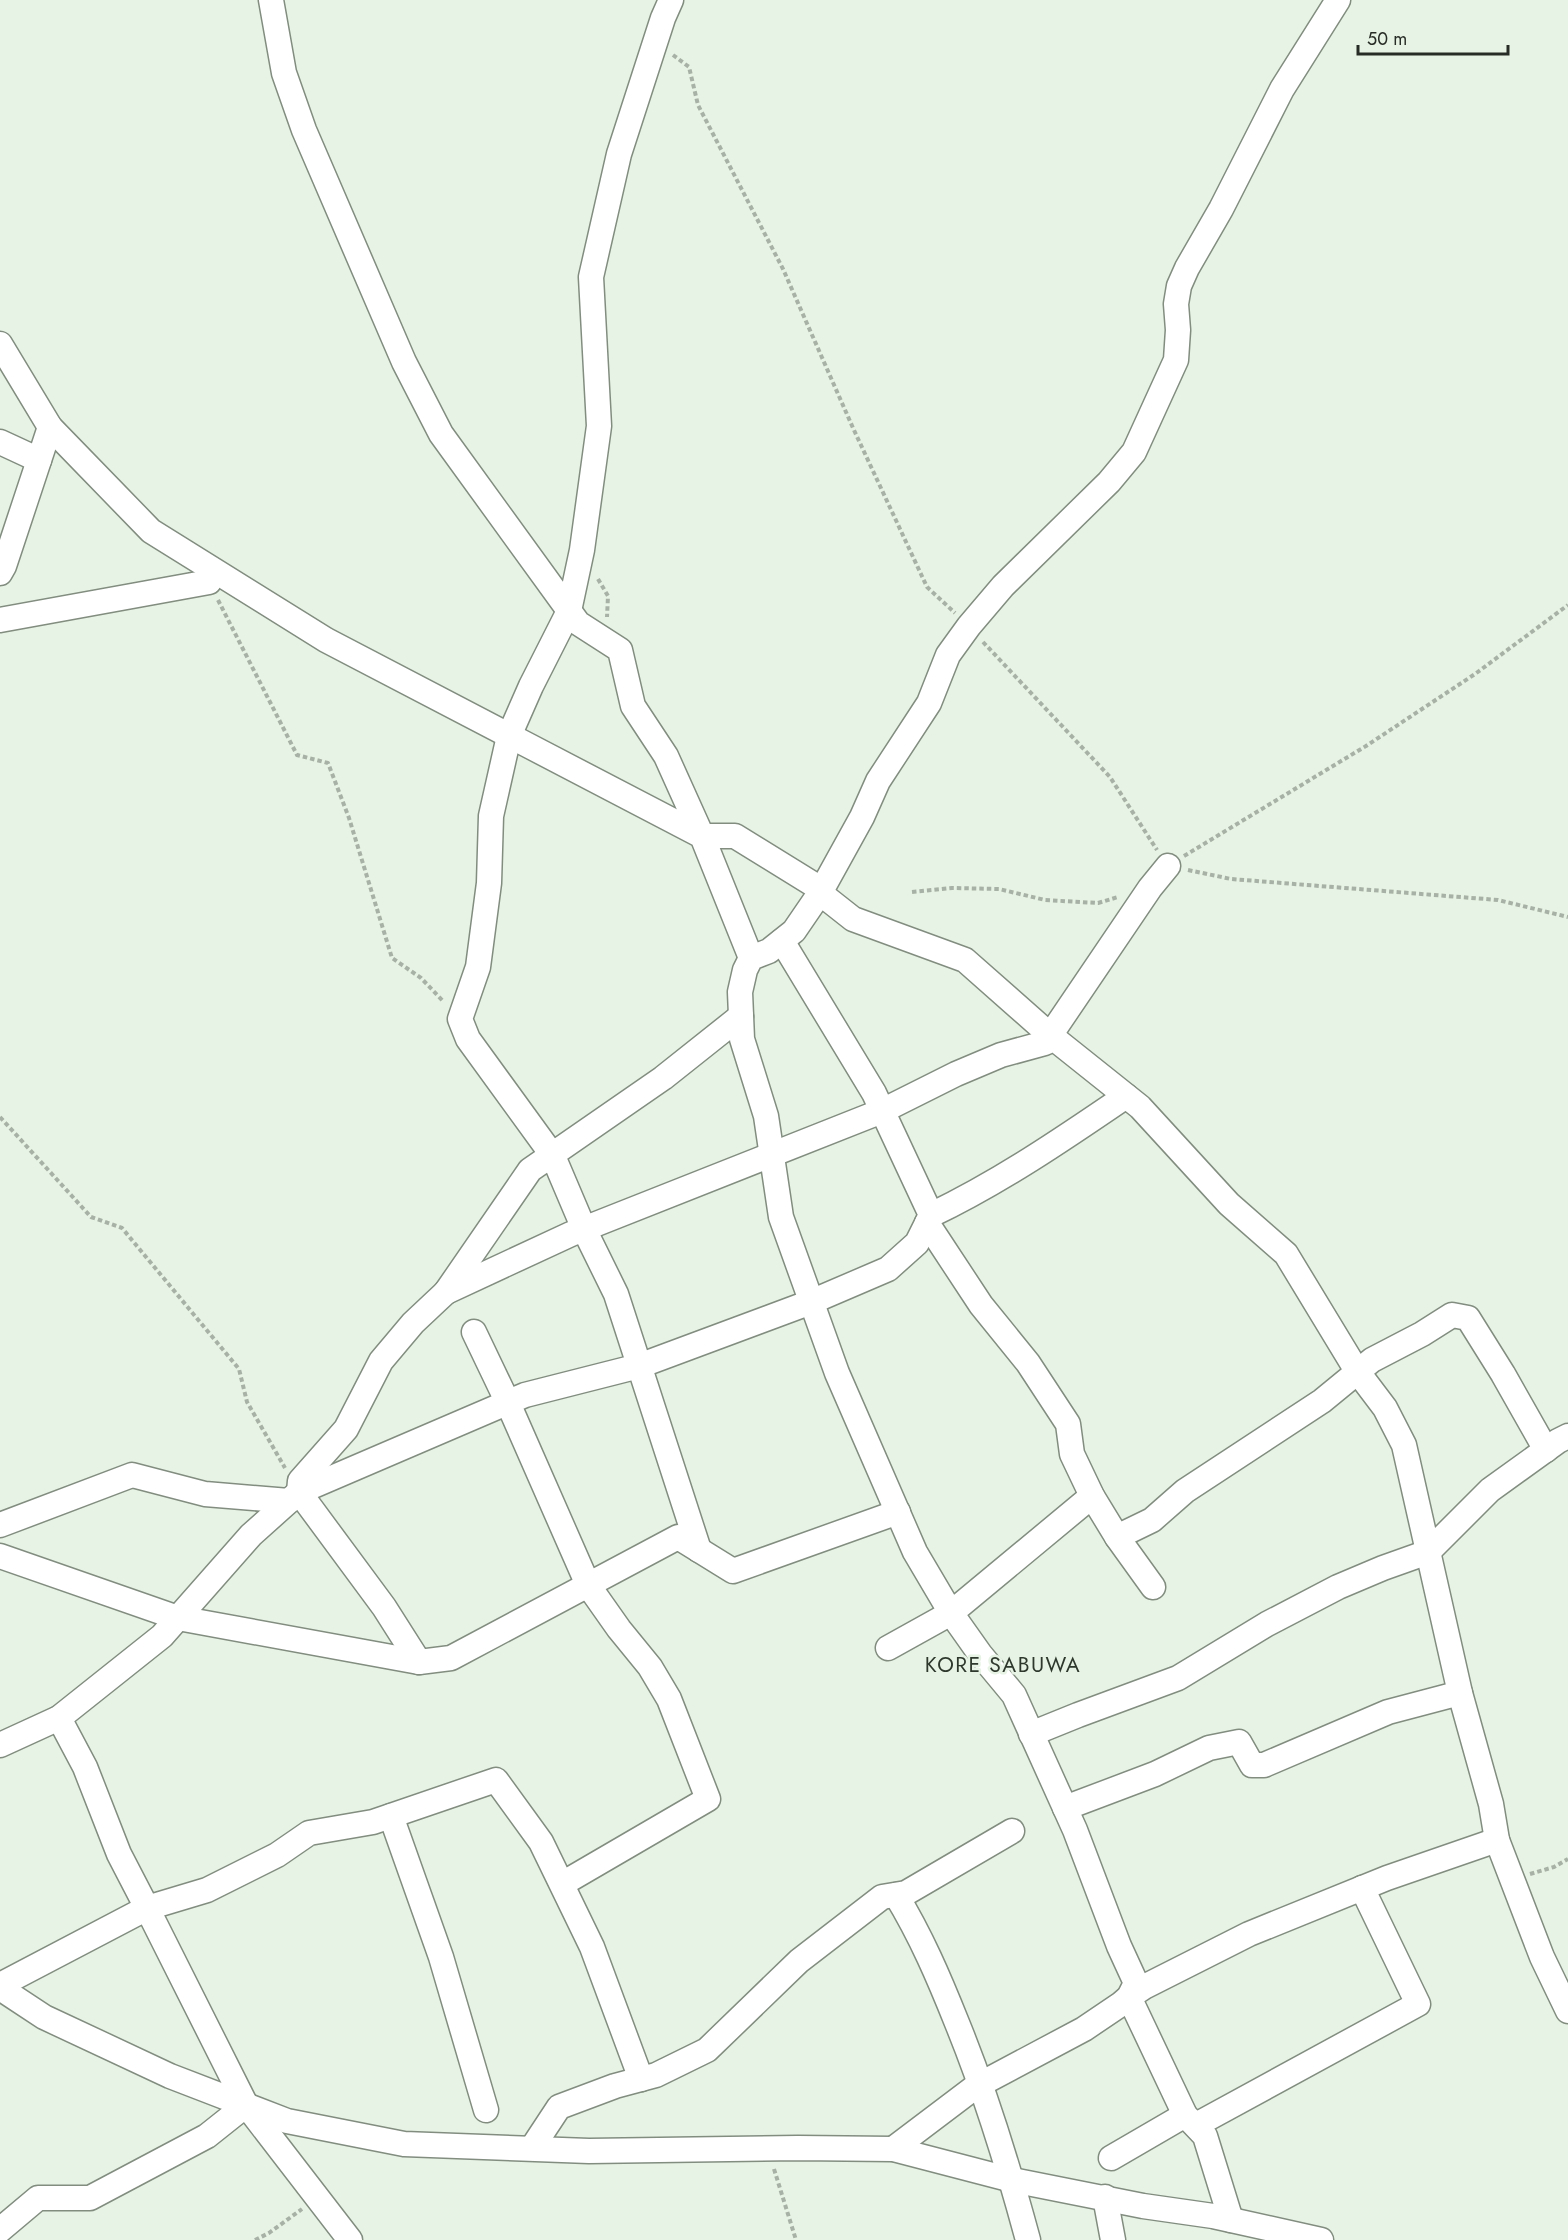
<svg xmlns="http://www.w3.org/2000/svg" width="1568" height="2240" font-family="Jost,sans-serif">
<rect width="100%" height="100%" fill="#e7f3e4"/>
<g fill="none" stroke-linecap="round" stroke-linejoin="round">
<defs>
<g id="street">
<path d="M271,0L284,73L304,130L404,362L441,434L578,623L620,650L633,706L666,756L702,836H735L816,886L820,893L853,919L965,960L1051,1036L1140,1107L1229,1204L1286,1254L1357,1371L1385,1408L1404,1445L1460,1693L1491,1804L1497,1840L1542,1957L1568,2011"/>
<path d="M671,0L663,18L619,154L591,277L599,426L582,550L569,611L531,686L509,736L491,816L489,883L478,967L460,1019L468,1039L553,1156L584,1229L616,1294L699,1550"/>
<path d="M0,344L50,427L151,531L326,640L702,836L751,958"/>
<path d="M0,442L39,460"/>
<path d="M0,573L4,566L50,427"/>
<path d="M0,620L209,582"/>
<path d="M931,1215C1000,1182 1063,1139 1126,1096"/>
<path d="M927,1223L981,1305L1028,1363L1068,1424L1072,1454L1092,1496L1117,1537L1152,1520L1185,1491L1322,1401L1372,1360L1422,1334L1452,1315L1468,1318L1503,1374L1546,1450"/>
<path d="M446,1292L571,1234L882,1111L956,1074L1001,1055L1045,1043L1150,888L1168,866"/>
<path d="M474,1332L508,1403L588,1585L619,1629L650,1667L669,1699L708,1799L562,1884"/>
<path d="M0,1525L132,1475L205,1494L289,1501"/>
<path d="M1117,1537L1153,1587"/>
<path d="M0,1556L178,1618L419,1662L451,1658L678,1537L733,1571L898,1512"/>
<path d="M888,1648L951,1613L1092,1496"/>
<path d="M419,1662L384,1607L299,1492L300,1481L346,1429L381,1361L413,1323L446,1292L530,1170L663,1078L741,1016"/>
<path d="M59,1718L85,1767L119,1854L147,1908L207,1890L277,1855L309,1833L373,1822L496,1780L541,1842L592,1947L641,2079"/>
<path d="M1031,1734L1078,1715L1178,1678L1267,1624L1338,1587L1383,1568L1428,1552L1490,1490L1558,1441L1568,1436"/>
<path d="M0,1745L59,1718L162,1636L251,1535L299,1492L525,1395L639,1366L811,1302L888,1269L917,1243L931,1215L874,1093L782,941"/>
<path d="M1065,1808L1155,1774L1209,1748L1239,1742L1252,1765H1264L1388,1712L1460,1693"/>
<path d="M391,1816L441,1957L486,2110"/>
<path d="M896,1895C921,1936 939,1978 957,2023C986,2094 1008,2166 1028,2240"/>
<path d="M0,1985L147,1908L246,2105L350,2240"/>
<path d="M0,1988L44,2017L170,2076L287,2121L404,2144L589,2151L798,2148L893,2149L1012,2180L1143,2206L1213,2216L1321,2240"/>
<path d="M1196,2125L1418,2004L1362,1888"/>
<path d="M532,2148L559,2107L615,2086L656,2075L707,2050L799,1961L882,1897L906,1893L1012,1831"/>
<path d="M893,2149L975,2087L1084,2029L1121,2004L1129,1997L1136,1983L1119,1946L1075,1830L1014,1695L980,1654L951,1613L915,1552L837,1373L781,1217L766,1116L742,1039L740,992L745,970L751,958L769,951L794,931L820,893L862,817L878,781L929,703L948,655L969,626L1003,586L1109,482L1134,452L1176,360L1178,330L1176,304L1179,286L1187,268L1221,209L1282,89L1338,0"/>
<path d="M1111,2158L1185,2115"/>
<path d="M1105,2197L1113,2240"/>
<path d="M1231,2220L1205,2136L1185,2115L1129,1997L1144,1987L1249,1934L1387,1878L1497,1840"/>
<path d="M0,2230L38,2198H90L207,2136L246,2105"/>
</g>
</defs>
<use href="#street" stroke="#828d80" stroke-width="27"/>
<g stroke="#a8b1a5" stroke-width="4" stroke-dasharray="4.5 3" stroke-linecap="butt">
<path d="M673,55L689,67L698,105L783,269L853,428L927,587L955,613"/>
<path d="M598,579L608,596L607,617"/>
<path d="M218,600L297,755L328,763L349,818L392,958L421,978L443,1001"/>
<path d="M983,642L1110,777L1157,850"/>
<path d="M1184,856L1366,746L1475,674L1568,605"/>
<path d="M1188,870L1231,879L1498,900L1568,917"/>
<path d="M912,892L952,888L999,889L1045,900L1098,903L1118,897"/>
<path d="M0,1117L91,1217L122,1228L239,1369L247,1402L285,1468"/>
<path d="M1530,1874L1554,1867L1568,1859"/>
<path d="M774,2169L796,2240"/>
<path d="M255,2240L269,2233L302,2209"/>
</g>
<use href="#street" stroke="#fff" stroke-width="24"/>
</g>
<g text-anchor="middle" stroke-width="5" stroke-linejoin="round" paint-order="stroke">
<g font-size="21" letter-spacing="1.5" fill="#2e382c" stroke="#e7f3e4">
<text x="1003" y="1672">KORE SABUWA</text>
</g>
</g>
<path d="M1358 45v9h150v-9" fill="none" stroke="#282c26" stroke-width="3"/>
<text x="1367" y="45" font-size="18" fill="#282c26" stroke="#e7f3e4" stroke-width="4.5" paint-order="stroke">50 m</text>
</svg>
